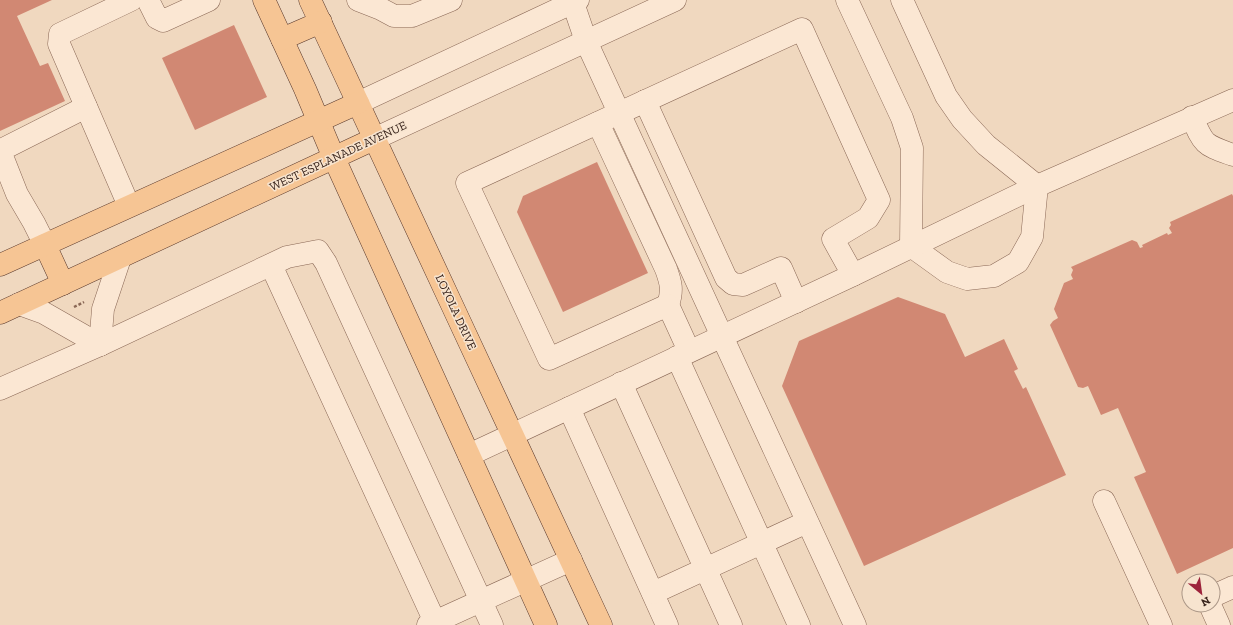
<svg xmlns="http://www.w3.org/2000/svg" width="1233" height="625" font-family="'Zilla Slab',serif">
<rect width="100%" height="100%" fill="#f0d8bf"/>
<g fill="#d18873">
<path d="M0,0H52L17,16L40,66L48,63L65,101L0,131Z"/>
<path d="M234,25L267,97L195,130L162,58Z"/>
<path d="M597,162L648,273L563,312L517,212L523,196Z"/>
<path d="M1232,194L1233,196V548L1177,574L1134,477L1146,472L1118,408L1101,415L1088,386L1083,388L1078,387L1050,325L1053,321L1058,318L1054,309L1064,283L1073,279L1071,275L1073,270L1071,267L1132,240L1137,242L1140,248L1143,247L1142,245L1167,233L1168,235L1172,233L1169,228L1171,225L1170,222Z"/>
<path d="M898,297L945,314L965,357L1004,339L1018,369L1014,371L1023,389L1026,387L1066,475L864,566L782,386L799,341Z"/>
</g>
<g fill="none" stroke-linecap="round" stroke-linejoin="round">
<defs>
<g id="minor">
<path d="M148,0L157,18L163,21L209,0"/>
<path d="M358,0L381,9L394,16H412L451,0"/>
<path d="M572,0L586,41L855,625"/>
<path d="M847,0L902,118L912,148L911,246L947,272L967,279L994,276L1018,262L1032,237L1037,186L986,145L962,119L946,96L902,0"/>
<path d="M645,101L726,278L733,284L743,285L781,268L796,302"/>
<path d="M358,103L578,0"/>
<path d="M1192,117C1204,146 1205,145 1233,155"/>
<path d="M598,123L666,269C671,283 673,290 668,305"/>
<path d="M374,139L675,0"/>
<path d="M129,206L59,44L60,34L131,0"/>
<path d="M45,245L34,223L17,194L2,156L3,149L86,107"/>
<path d="M271,265L435,622"/>
<path d="M19,304L44,313L100,345"/>
<path d="M100,345L103,309L120,258"/>
<path d="M689,351L668,305L549,359L467,183L802,29L879,200L868,218L833,239L853,275"/>
<path d="M677,357L799,625"/>
<path d="M621,383L731,625"/>
<path d="M0,389L100,345L287,257L318,251L326,263L492,625"/>
<path d="M569,408L667,625"/>
<path d="M469,455L853,275L1037,186L1233,100"/>
<path d="M1104,501L1161,625"/>
<path d="M653,593L807,522"/>
<path d="M1213,596L1233,587"/>
<path d="M1210,605L1219,625"/>
<path d="M428,625L571,560"/>
</g>
<g id="major">
<path d="M264,0L305,89L334,158L546,625"/>
<path d="M310,0C406,209 505,416 601,625"/>
<path d="M282,39L321,22"/>
<path d="M45,245L63,284"/>
<path d="M0,265L358,103"/>
<path d="M0,313L374,139"/>
</g>
</defs>
<use href="#minor" stroke="#8a6856" stroke-width="23"/>
<use href="#major" stroke="#58372b" stroke-width="23"/>
<path stroke="#8a6856" stroke-width="2.5" stroke-dasharray="3 2" stroke-linecap="butt" d="M74,307L84,302"/>
<use href="#minor" stroke="#fbe7d3" stroke-width="22"/>
<use href="#major" stroke="#f6c594" stroke-width="22"/>
</g>
<g text-anchor="middle" stroke-width="3" stroke-linejoin="round" paint-order="stroke">
<g font-size="12" fill="#39241c" stroke="#f7e4cf">
<text transform="translate(338 156) rotate(-25)" y="4">WEST ESPLANADE AVENUE</text>
<text transform="translate(456 312) rotate(65)" y="4">LOYOLA DRIVE</text>
</g>
</g>
<g transform="translate(1201 593) rotate(151)"><circle r="19" fill="#f7e4cf" stroke="#ab9787"/>
<path d="M0-3L7 15L0 10L-7 15Z" fill="#9d233b"/>
<text y="-6" font-size="11" font-weight="bold" text-anchor="middle" fill="#39241c">N</text>
</g>
</svg>
